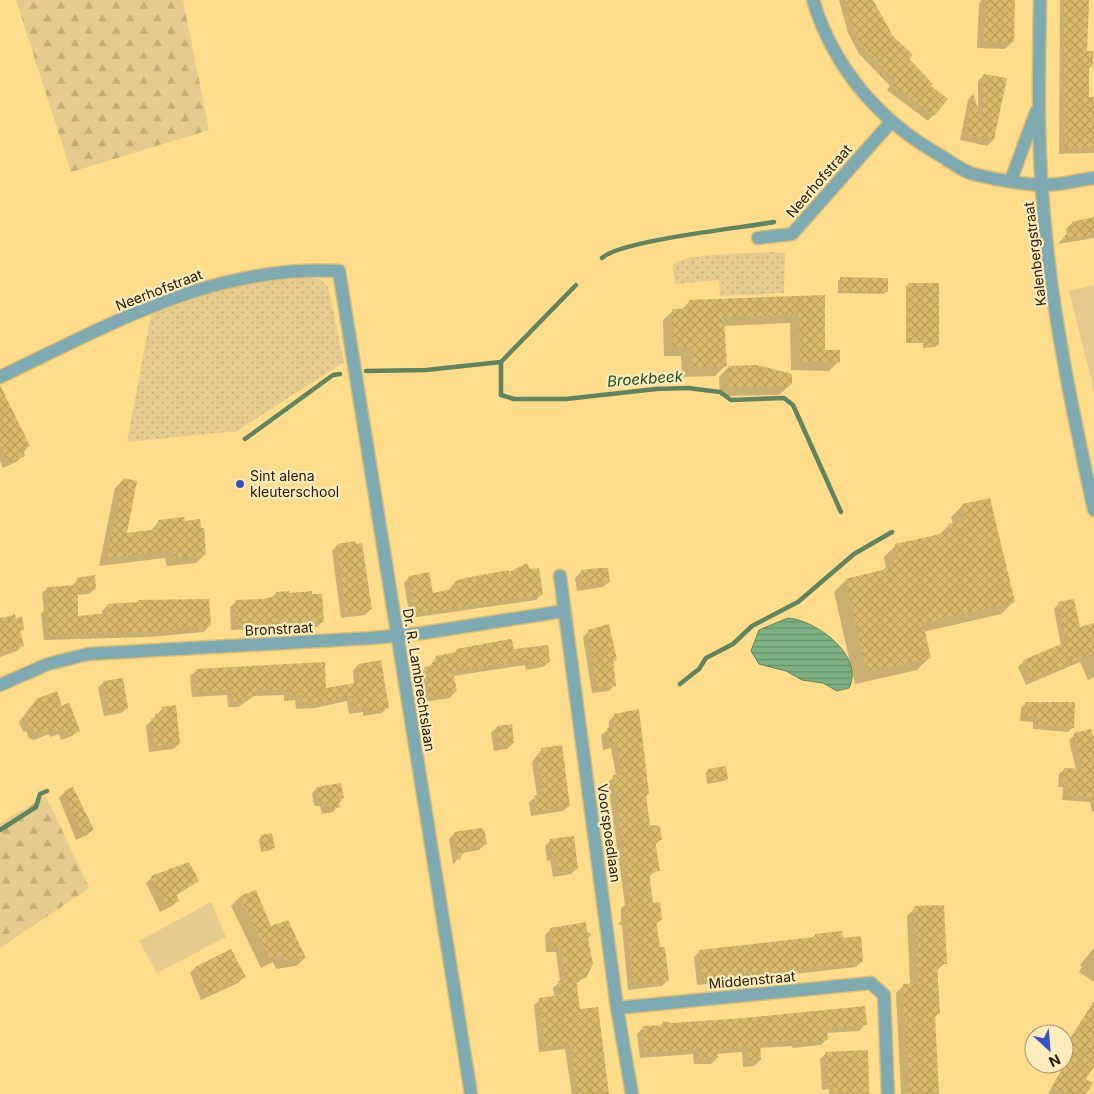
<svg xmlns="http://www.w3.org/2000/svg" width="1094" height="1094" font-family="Inter,sans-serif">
<defs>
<pattern id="grass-dots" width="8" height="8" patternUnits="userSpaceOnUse" patternTransform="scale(1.25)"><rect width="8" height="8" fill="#e5cb8d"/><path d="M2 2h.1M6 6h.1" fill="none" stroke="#c4ae78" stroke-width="1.8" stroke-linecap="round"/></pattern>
<pattern id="forest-firs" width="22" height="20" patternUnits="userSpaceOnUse" patternTransform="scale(1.25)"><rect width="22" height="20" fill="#e5cb8d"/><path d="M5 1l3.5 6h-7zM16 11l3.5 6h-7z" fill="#c4ae78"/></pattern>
<pattern id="water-rules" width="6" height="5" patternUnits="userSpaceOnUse" patternTransform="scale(1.25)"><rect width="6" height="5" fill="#7db184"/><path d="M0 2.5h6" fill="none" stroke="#668f6a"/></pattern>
<pattern id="building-cross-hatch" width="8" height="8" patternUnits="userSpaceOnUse" patternTransform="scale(1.25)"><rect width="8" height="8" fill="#daba6b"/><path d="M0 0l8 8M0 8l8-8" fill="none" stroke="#bb9f5b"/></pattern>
</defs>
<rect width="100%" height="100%" fill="#fddd8c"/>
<g fill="url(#grass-dots)">
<path d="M772,252L785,253L784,293L720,296L719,280L675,284L673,264C692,252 749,254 772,252Z"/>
<path d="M301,277L320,279L328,287L344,362L237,431L127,442L151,314L232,286Z"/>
</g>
<g fill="url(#forest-firs)">
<path d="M16,0H183L209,130L71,172Z"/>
<path d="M46,796L89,888L0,948V823Z"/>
</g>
<g fill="#e5cb8d">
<path d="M1094,285V391L1069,291Z"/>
<path d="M211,902L226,937L157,973L139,941Z"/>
</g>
<path fill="url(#water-rules)" stroke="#61835d" d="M788,618C816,620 865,656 849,688L837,691L823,683L802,680L786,671L759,664L751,651L759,630Z"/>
<g fill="#0003">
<path d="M839,0H868L907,59L930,86L947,99L928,121L887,90L890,86L859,54L848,33Z"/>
<path d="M981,0H1013L1012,42L1005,49L977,48L979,5Z"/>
<path d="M1060,0H1088L1086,52L1092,66L1087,70V98L1094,131V153L1059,154Z"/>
<path d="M984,75L993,140L987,146L960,140L968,100L972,95L978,110V81Z"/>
<path d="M1094,219V238L1058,244L1067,234L1066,229L1072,223Z"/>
<path d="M841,278L886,291L884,294L838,293V281Z"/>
<path d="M909,284L938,345L935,347L923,348V343H906V286Z"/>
<path d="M823,297V351L839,361L829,371L791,370L790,323L724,326L725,366L715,376L682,377L681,356H664L663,320L673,311L681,310L689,302Z"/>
<path d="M728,368L791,384L779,395L720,396L719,377Z"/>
<path d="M0,400L28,446L18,461L3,468L0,461Z"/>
<path d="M124,479L126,535L150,532L159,521L205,554L196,563L167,566L165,558L99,566L115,488Z"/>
<path d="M963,505L1013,602L1001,614L923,632L929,658L917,670L855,684L834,592L846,580L881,572L886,567L884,557L896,545L938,536L949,525L953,524L951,517Z"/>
<path d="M337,545L371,609L365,615L341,618L332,551Z"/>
<path d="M581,572L609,582L603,587L577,591L575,578Z"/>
<path d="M409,577L432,594L450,591V588L455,582L542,594L536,600L410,618L404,583Z"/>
<path d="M78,579L95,589L89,594L77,595V617L102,615V611L108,605L136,604L139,601L209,626L204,632L149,637L44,640L41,614L44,610L42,593L48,588L72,586Z"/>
<path d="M277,593L323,621L317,627L231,630L230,607L236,602L271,599Z"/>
<path d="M1059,603L1079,628L1094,624V677L1088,680L1080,662L1026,685L1018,667L1024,661L1061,646L1054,609Z"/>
<path d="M3,617L4,619L15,620L22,629L19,632L23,645L17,651L0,657V618Z"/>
<path d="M589,631L615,660L612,664L614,685L609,691L592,693L583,637Z"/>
<path d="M457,650H513L549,662L543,667L526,670L525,665L453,676L455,692L450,698L423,702L419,674L429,667L437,657L453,654Z"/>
<path d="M358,665L387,707L382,713L363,716V712L349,714L347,701L315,708L296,709L295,700L284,701V695L254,696L238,707H228L227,695L192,697L190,676L196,671L325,689L354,684L353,671Z"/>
<path d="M104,682L127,708L121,713L104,716L98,688Z"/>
<path d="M36,700L61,707L78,731L72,736L61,740L59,734L50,737L49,734L34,740L29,738L26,731L23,732L19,722Z"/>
<path d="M1026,703L1073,727L1068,732L1033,729V722L1020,721L1021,708Z"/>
<path d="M163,708L179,744L173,749L149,752L146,726Z"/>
<path d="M615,715L648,794L645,797L649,826L661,839L655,845L658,870L649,876L652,905L661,920L655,925L668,980L662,986L628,990L622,926L618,924L621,921V908L625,905L608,782L616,776L611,748L603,750L601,735L609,729V721Z"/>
<path d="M511,726L513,743L507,749L494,751L491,733L497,727Z"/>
<path d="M1075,735L1094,736V811L1092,812L1090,802L1062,800L1063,787H1058L1059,774L1065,769L1076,770L1069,740Z"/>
<path d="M542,749L569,806L563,811L531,816L529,802L537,796L532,762Z"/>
<path d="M708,770L727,779L724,781L707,784L706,773Z"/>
<path d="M317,788L343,798L333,812L322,814L320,806H314L312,793Z"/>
<path d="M65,792L93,829L87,835L76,840L59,798Z"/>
<path d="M455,833L485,844L479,850L462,853L453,865L449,839Z"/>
<path d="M261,837L274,847L271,850L261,852L259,839Z"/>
<path d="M551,840L577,868L571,874L553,877L550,860L547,861L545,846Z"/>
<path d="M152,877L198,881L175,896L178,900L172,906L160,912L146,883Z"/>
<path d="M255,891L270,927L305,958L296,966L276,969L273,962L261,968L231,906L240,897Z"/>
<path d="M915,908L945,963L936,971L939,1013L934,1018L937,1094H901L896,993L904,985H910L907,916Z"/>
<path d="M551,929L587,938L585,977L576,984L579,1011L609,1094H572L565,1049L539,1052L534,1005L540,1000L555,997L553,988L560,982L556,952H546L545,935Z"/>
<path d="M815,935L841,939L862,961L856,967L697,985L694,957L700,951L811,939Z"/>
<path d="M1093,949H1094V982L1079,972L1082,967L1080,965Z"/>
<path d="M195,968L244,977L238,983L201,1000L190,973Z"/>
<path d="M1094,1001V1064L1084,1080L1085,1094H1048L1064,1065V1048Z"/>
<path d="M664,1022L671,1024L865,1025L859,1031L826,1033L827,1039L821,1045L793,1048L792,1046L759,1048L760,1060L754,1066L743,1067L742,1052L716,1054L717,1058L711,1064H694L693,1054L640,1058L637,1034L643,1028L660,1026Z"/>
<path d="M866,1051L869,1094H829V1089L822,1090L820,1059L826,1053Z"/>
</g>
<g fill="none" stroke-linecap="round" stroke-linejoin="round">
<g stroke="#61835d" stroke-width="4.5">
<path d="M602,258C621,240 742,228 774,222"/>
<path d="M501,362V395L514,399H566L656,389L688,388L720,392L731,400L784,398L793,405L841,512"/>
<path d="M366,371L426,370L501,362L576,285"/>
<path d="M245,439L333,375L340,374"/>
<path d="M680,684L699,669L706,658L733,644L752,626L798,602L854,554L892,532"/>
<path d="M0,830L36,807L40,794L47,791"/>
</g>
</g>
<g fill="url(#building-cross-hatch)">
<path d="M846,0H873L893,36L913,55L909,59L933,84L931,86L948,99L934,116L901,91L899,92L891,84L895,80L864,49L853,28Z"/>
<path d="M986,0H1015L1014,42L984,41Z"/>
<path d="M1064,0H1089L1087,51H1093V66H1089V97H1094V148H1065Z"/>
<path d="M983,74L1007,78L994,140L965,134L973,93L983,124Z"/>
<path d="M1094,217V234L1061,240L1073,227L1072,222Z"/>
<path d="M840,277L888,278V292L841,291Z"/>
<path d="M908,283H939V345L925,346V341H908Z"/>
<path d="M825,295V350H840V362L800,361L799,314L724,317L727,366L692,368L691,347H673L672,309H689V300Z"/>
<path d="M757,365L792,374V384L789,386L729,387L728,366Z"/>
<path d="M0,385L30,446L22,449L25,456L9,463L0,445Z"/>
<path d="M123,478L137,481L127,533L159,529L158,520L184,517L185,521L200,519L201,528H204L206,554L175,559L174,550L107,558Z"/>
<path d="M990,498L1015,602L923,623L931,658L867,672L845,579L891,568L890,561L898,559L895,544L950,532L948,524L966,520L962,504Z"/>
<path d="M356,541V544L362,543L372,609L346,613L337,544Z"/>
<path d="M527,563L530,569L539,568L543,595L416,613L409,576L429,572L433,593L456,588L455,581L465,578L509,570V572Z"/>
<path d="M600,568H608L610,582L582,586L581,570Z"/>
<path d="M95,575L96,589L78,591V616L108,613L107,604L139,602L138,600L209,599L211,626L156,632L49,635L46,608L49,603L47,587L77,585V578Z"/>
<path d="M289,591V593L312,591V594H322L324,622L237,625L235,600L264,599L275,596L276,592Z"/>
<path d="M1074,599L1080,627L1094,623V653L1031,680L1023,660L1067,642L1058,602Z"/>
<path d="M15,614L16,619L22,616L24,630L20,631L24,646L0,653V619Z"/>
<path d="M609,624L617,660L613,661L616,686L597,688L588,630Z"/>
<path d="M510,639L512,640L514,649L548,645L550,662L532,665L531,659L453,671L457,692L428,697L424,667L432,666L436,656L456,652V649Z"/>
<path d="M381,660L389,708L369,711L368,707L354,709L352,696L322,703L301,704V695L289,696V689L255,691V696H245V701L233,702L232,690L197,692L196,669L325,662L326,688L360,682L358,664Z"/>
<path d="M123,678L128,708L109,711L103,681Z"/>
<path d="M57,691L62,706L69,702L80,731L67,735L65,729L56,732L55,729L40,735L35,733L32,726L29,727L24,716L30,713L36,699Z"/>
<path d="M1025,702H1075L1074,728L1037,724L1038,717L1025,716Z"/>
<path d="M176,705L180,744L155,746L151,719L155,718V714L163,713L162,707Z"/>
<path d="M639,709L649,794L646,795L650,825L660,826L662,840H655L660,871L650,872V880L653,903L660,902L662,920L656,921L660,947H665L669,981L633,984L627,920L623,918L626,914V901H630L613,775L622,774L617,743L609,745L607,728L615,727L614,714Z"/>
<path d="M512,724L514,743L499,746L497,726Z"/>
<path d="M1091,729L1094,740V799H1089L1088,796L1067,795L1068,782H1063L1064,768L1082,769L1074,733Z"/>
<path d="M562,745L570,806L536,811L534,796L543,794L537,755H543L541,748Z"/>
<path d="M726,766L728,779L709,782L708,769Z"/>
<path d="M341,783L344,798L338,799L340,807L327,810L325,801L319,802L317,787Z"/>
<path d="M73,787L94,830L82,835L64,791Z"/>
<path d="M480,828L484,829L487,844L466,848L459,861L454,832Z"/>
<path d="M272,833L275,848L263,850L261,835Z"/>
<path d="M574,836L578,869L558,871L556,855L552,856L550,839Z"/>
<path d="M189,862L199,881L176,894L179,901L166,907L151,876Z"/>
<path d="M256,890L271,926L288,920L306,958L285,961L282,954L270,960L240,896Z"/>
<path d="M944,905L947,964H937L940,1014H935L939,1094H909L903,984L918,983L914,906Z"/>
<path d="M586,922L587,932L592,934L588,938L593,964L586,978L576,980L580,1009L598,1007L609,1094H578L570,1044L545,1047L539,998L561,995L558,981L566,980L561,947L553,948L552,946L550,928Z"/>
<path d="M842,931L843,938L861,936L863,962L703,979L699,950L815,937V934Z"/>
<path d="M231,949L246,977L207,995L195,967Z"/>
<path d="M1094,1002V1067L1086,1079L1093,1083L1086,1094H1064L1052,1087L1069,1059L1064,1056V1050Z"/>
<path d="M865,1006L867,1025L827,1028L828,1040L798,1043V1040L760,1043L761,1060L749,1061L748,1047L717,1049L718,1058L706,1060L700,1059L699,1049L645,1053L643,1026L664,1025L663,1021L671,1023L745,1018Z"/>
<path d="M868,1050L869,1094L835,1093L834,1084L827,1085L825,1052Z"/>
</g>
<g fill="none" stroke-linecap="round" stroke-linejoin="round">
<defs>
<g id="minor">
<path d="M813,0C834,69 880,122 943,157C952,163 963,171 973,174C994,179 1020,184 1041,185C1058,186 1077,180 1094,178"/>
<path d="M1040,0C1039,72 1037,144 1044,215C1052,315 1073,413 1094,510"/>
<path d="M1011,180L1036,112"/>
<path d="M758,238L792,234L891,122"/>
<path d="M0,377C109,325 214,264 339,271L471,1094"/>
<path d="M560,576L617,1008L632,1094"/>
<path d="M0,685L48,664L88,654L372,638L423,633L564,611"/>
<path d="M617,1008L871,983L884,995L888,1094"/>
</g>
</defs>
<use href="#minor" stroke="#dabd76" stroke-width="15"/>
<use href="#minor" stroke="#7faab1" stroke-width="12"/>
</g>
<circle fill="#3752c4" stroke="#ffecbd" stroke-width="2" cx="240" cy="484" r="5"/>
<g text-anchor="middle" stroke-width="4.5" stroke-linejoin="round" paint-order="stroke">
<g font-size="14" fill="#211801" stroke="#ffecbd">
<text transform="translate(819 181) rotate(-49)" y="5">Neerhofstraat</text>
<text transform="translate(1035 254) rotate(-97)" y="5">Kalenbergstraat</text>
<text transform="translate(159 290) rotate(-21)" y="5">Neerhofstraat</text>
<text transform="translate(279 629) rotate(-3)" y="5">Bronstraat</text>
<text transform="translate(419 680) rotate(81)" y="5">Dr. R. Lambrechtslaan</text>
<text transform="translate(609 833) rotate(82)" y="5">Voorspoedlaan</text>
<text transform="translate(752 980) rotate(-5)" y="5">Middenstraat</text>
</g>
<g font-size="14" fill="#211801" stroke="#ffecbd" text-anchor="start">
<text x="250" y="481">Sint alena<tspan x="250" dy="16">kleuterschool</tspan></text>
</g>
<g font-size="15" font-style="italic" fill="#134d22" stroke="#ffecbd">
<text transform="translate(645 379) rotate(-4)" y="5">Broekbeek</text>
</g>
</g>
<g transform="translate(1049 1049) rotate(154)"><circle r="24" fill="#ffecbd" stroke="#a69772"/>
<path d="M0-4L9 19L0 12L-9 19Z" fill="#3752c4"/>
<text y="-8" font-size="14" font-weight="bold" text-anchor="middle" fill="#211801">N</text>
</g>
</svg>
